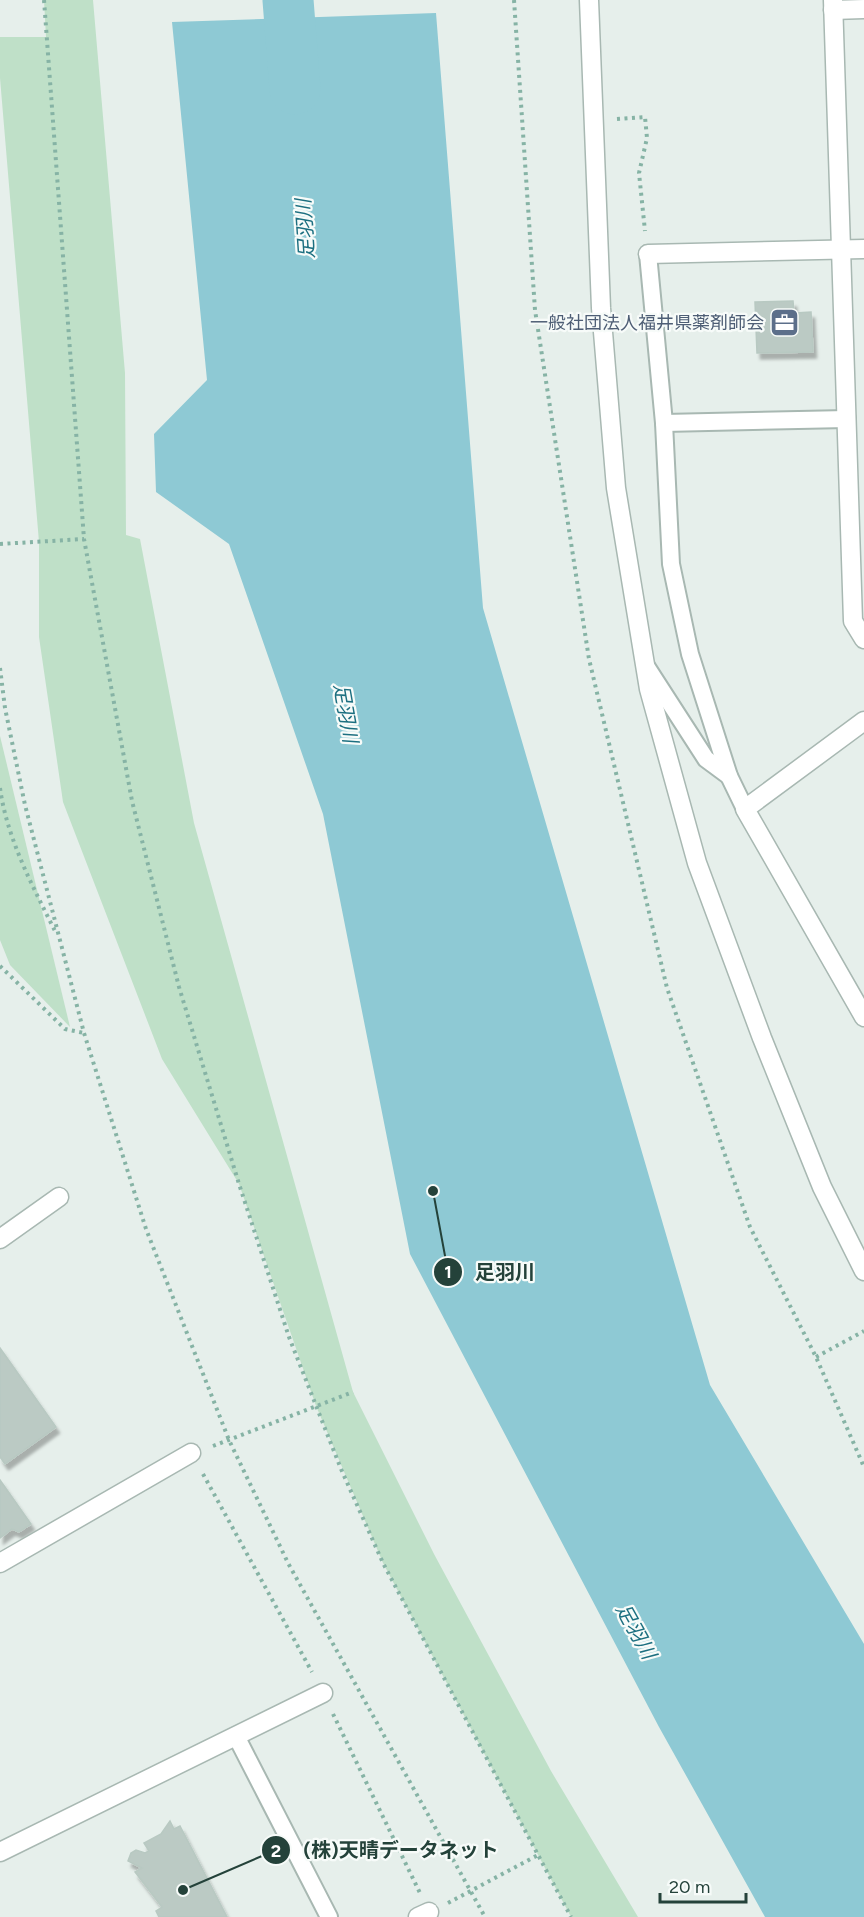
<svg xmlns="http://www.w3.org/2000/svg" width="864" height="1917" font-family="Figtree,'Noto Sans JP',sans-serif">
<defs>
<filter id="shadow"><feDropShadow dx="3.5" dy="6" stdDeviation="1.5" flood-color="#0004"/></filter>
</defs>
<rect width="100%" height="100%" fill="#e6efeb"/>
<g fill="#bfe0c8">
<path d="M44,0H93L125,373L126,535L140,539L194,823L353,1392L434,1554L551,1771L638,1917H571L383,1563L316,1406L239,1184L162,1059L63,802L39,637V542L0,78V37H46Z"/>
<path d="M0,736L70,1027L10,965L0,940Z"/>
</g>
<path fill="#8ec9d4" d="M436,13L483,608L710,1385L864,1644V1917H765L659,1727L410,1254L323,814L229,544L156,492L154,434L207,380L172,22Z"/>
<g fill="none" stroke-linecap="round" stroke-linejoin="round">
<path stroke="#8ec9d4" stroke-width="51" d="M288,0L295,89"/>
</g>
<g fill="#bbcac4" stroke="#b8c9c2" stroke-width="1.5" filter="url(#shadow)">
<path d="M793,301L794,313L811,312L813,352L757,353L755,302Z"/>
<path d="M0,1348L56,1427L5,1464L0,1457Z"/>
<path d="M0,1480L31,1524L19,1532L12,1529L0,1538Z"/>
<path d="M170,1821L174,1829L180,1826L227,1917H159L156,1911L162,1907L135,1872L142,1868L128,1861L131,1853L136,1850L145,1853L149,1851L144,1843L161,1834Z"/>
</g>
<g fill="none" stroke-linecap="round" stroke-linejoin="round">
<defs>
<g id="service">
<path d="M648,254L664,423L671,564L690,654L729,776L745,809"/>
<path d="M664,423L847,419"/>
<path d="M646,666L706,759L729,776"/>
<path d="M236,1736L329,1917"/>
</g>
<g id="minor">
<path d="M589,0L601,308L616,488L649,689L697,863L762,1038L822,1187L864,1271"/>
<path d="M833,0L853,621L864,639"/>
<path d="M833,10L864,9"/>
<path d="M648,254L864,249"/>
<path d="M864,721L745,809L864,1017"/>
<path d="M0,1239L59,1197"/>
<path d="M0,1563L191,1453"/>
<path d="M0,1852L323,1693"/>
<path d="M418,1917L429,1912"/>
</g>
</defs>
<use href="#service" stroke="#a8b8b2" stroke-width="20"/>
<use href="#minor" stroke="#a8b8b2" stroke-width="21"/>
<g stroke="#86b3a5" stroke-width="4" stroke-dasharray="3 4.5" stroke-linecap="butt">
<path d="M44,0L84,539L132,801L179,987L239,1184L289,1337L341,1469L383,1563L571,1917"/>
<path d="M514,0L535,310L589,659L667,988L750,1227L816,1357L864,1467"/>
<path d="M617,119L645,117L647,138L639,173L645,231"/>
<path d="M0,544L84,539"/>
<path d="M0,668L5,708L25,805L84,1033L146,1229L229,1440L288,1563L485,1917"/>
<path d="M0,788C7,839 33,887 56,933"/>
<path d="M0,966L65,1029L84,1033"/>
<path d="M816,1357L864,1331"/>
<path d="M213,1446L353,1392"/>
<path d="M203,1474L312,1672"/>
<path d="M333,1714L420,1893"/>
<path d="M448,1903L538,1855"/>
</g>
<use href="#service" stroke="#fff" stroke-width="16"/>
<use href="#minor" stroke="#fff" stroke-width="18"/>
</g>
<defs>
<symbol id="office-square" viewBox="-11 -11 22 22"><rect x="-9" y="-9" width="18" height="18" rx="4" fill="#5c6f8a" stroke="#f7fbf9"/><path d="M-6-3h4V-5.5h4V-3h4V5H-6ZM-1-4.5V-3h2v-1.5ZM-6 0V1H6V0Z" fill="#fff"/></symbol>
</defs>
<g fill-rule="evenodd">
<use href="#office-square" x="768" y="306" width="33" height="33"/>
</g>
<g text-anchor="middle" stroke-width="4.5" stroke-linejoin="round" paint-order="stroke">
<g font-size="18" fill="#4e5e75" stroke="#f7fbf9" text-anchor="end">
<text x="764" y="329">一般社団法人福井県薬剤師会</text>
</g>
<g font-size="20" font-style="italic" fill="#1c6f80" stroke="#f7fbf9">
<text transform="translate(305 229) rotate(-94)" y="7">足羽川</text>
<text transform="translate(346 713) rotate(80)" y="7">足羽川</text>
<text transform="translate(636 1631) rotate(61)" y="7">足羽川</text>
</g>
</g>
<path fill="none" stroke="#24423a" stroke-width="2" d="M433 1191L448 1272M183 1890L276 1850"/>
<g fill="#24423a" stroke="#f7fbf9" stroke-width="2">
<circle cx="433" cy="1191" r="6"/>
<circle cx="183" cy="1890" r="6"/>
<circle cx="448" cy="1272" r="15"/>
<circle cx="276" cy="1850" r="15"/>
</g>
<g font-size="18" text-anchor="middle" font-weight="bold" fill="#fff">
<text x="448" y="1278">1</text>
<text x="276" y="1857">2</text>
</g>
<g font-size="20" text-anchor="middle" font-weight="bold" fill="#24423a" stroke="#f7fbf9" stroke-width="4.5" stroke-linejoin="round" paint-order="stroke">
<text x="505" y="1279">足羽川</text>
<text x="401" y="1857">(株)天晴データネット</text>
</g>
<path d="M660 1893v9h86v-9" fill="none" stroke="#24423a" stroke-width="3"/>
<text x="669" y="1893" font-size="18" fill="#24423a" stroke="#f7fbf9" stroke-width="4.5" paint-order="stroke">20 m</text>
</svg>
